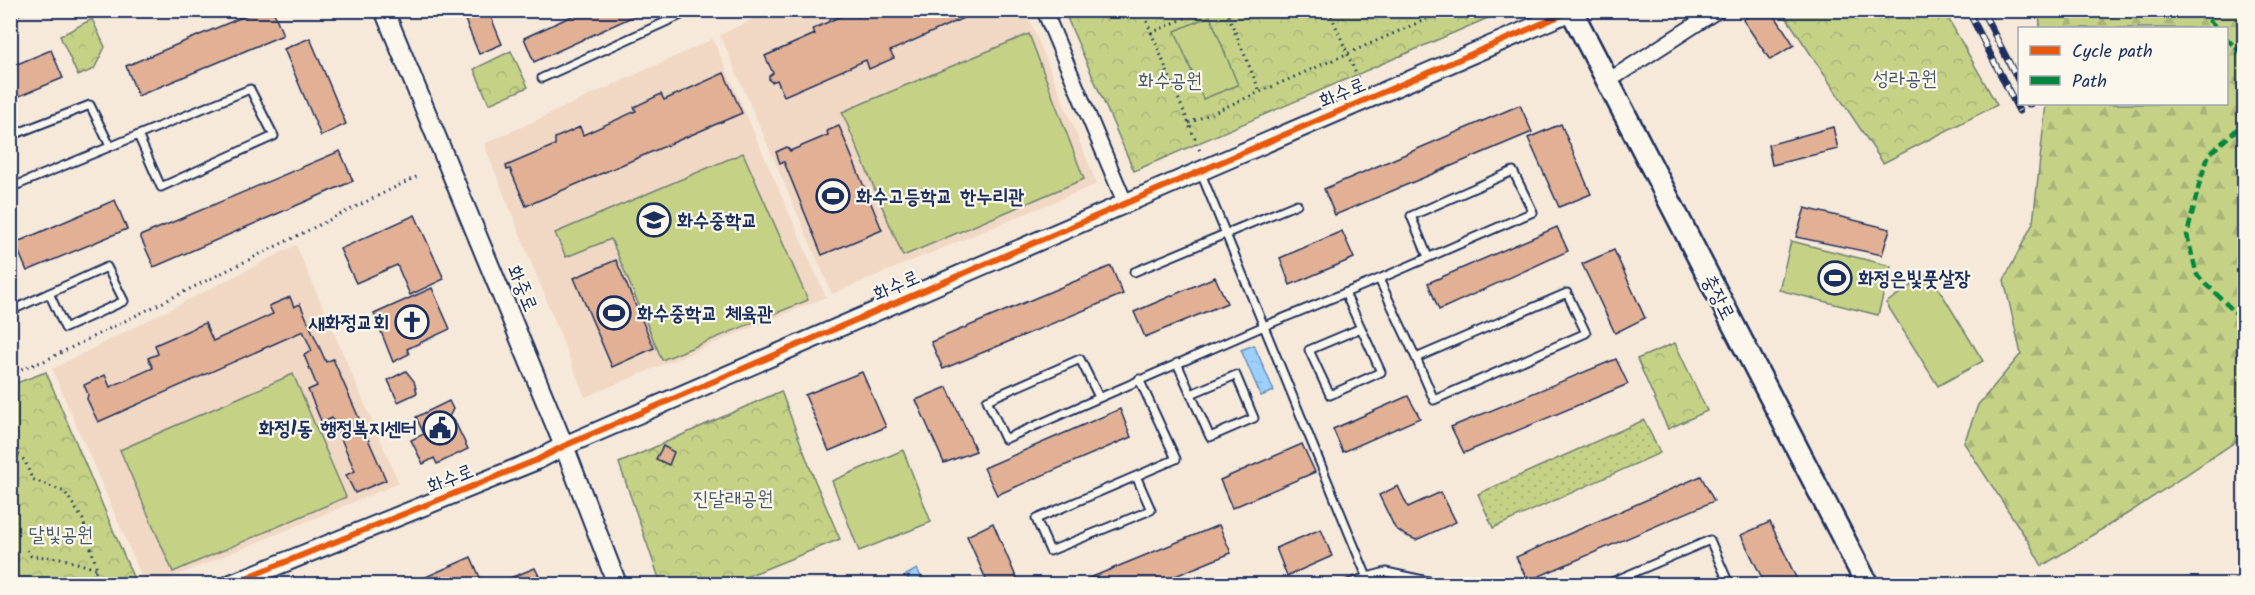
<svg xmlns="http://www.w3.org/2000/svg" width="2255" height="595" font-family="Kalam,'Poor Story',sans-serif">
<defs>
<pattern id="grass-dots" width="8" height="8" patternUnits="userSpaceOnUse" patternTransform="scale(1.5)"><rect width="8" height="8" fill="#c5d286"/><path d="M2 2h.1M6 6h.1" fill="none" stroke="#a9b576" stroke-width="1.8" stroke-linecap="round"/></pattern>
<pattern id="forest-firs" width="22" height="20" patternUnits="userSpaceOnUse" patternTransform="scale(1.5)"><rect width="22" height="20" fill="#c5d286"/><path d="M5 1l3.5 6h-7zM16 11l3.5 6h-7z" fill="#a9b576"/></pattern>
<pattern id="park-crowns" width="20" height="18" patternUnits="userSpaceOnUse" patternTransform="scale(1.5)"><rect width="20" height="18" fill="#c5d286"/><path d="M2 6a3 3 0 1 1 6 0M12 15a3 3 0 1 1 6 0" fill="none" stroke="#a9b576"/></pattern>
<pattern id="water-ripples" width="26" height="14" patternUnits="userSpaceOnUse" patternTransform="scale(1.5)"><rect width="26" height="14" fill="#9cd0fa"/><path d="M2 4q2-2 4 0t4 0M15 11q2-2 4 0t4 0" fill="none" stroke="#86b3d9"/></pattern>
</defs>
<rect width="100%" height="100%" fill="#f6e9da"/>
<filter id="ink" filterUnits="userSpaceOnUse"><feTurbulence type="fractalNoise" baseFrequency=".0167" numOctaves="2"/><feDisplacementMap in="SourceGraphic" scale="12" xChannelSelector="R" yChannelSelector="G"/><feConvolveMatrix kernelMatrix="1 2 1 2 8 2 1 2 1" color-interpolation-filters="sRGB"/></filter>
<g filter="url(#ink)">
<g fill="#f0d8c5">
<path d="M770,11H1026L1097,184L832,294L720,35Z"/>
<path d="M713,39L826,297L585,397L484,144Z"/>
<path d="M296,245L399,483L157,584H145L52,369Z"/>
</g>
<path fill="url(#grass-dots)" stroke="#708072" stroke-width="1.5" d="M1644,420L1660,453L1493,528L1478,494Z"/>
<path fill="url(#forest-firs)" stroke="#708072" stroke-width="1.5" d="M2039,11H2244V436L2130,512L2042,566L2028,541L1964,443L1978,405L2021,354L2004,280L2033,223L2046,104H2226V28H2040Z"/>
<g fill="url(#park-crowns)" stroke="#708072" stroke-width="1.5">
<path d="M1064,11H1504L1134,171Z"/>
<path d="M1782,11H1944L1997,105L1883,163Z"/>
<path d="M92,19L105,47L94,69L78,76L60,36Z"/>
<path d="M511,51L528,87L489,104L474,69Z"/>
<path d="M1675,343L1707,411L1668,429L1637,359Z"/>
<path d="M46,372L136,584H11V385Z"/>
<path d="M781,391L815,481L840,539L728,584H661L619,463Z"/>
</g>
<g fill="#c5d286" stroke="#708072" stroke-width="1.5">
<path d="M1210,16L1238,85L1203,99L1175,31Z"/>
<path d="M1029,34L1084,179L903,256L842,112Z"/>
<path d="M743,153L808,300L662,360L611,239L566,257L555,233Z"/>
<path d="M1791,241L1891,266L1878,315L1779,290Z"/>
<path d="M1929,273L1983,361L1938,386L1886,303Z"/>
<path d="M293,374L346,497L173,572L120,450Z"/>
<path d="M903,450L931,522L859,551L832,481Z"/>
</g>
<g fill="url(#water-ripples)" stroke="#6890bc" stroke-width="1.5">
<path d="M1254,345L1274,391L1261,396L1241,350Z"/>
<path d="M917,569L925,584H911L906,575Z"/>
</g>
<g fill="#e2b094" stroke="#1b2f5e" stroke-width="1.5">
<path d="M259,10H273L283,35L138,96L126,66Z"/>
<path d="M461,10H488L502,44L479,54Z"/>
<path d="M585,10H647L534,62L524,38Z"/>
<path d="M854,10L858,17L873,10H981L890,51L894,58L869,69L866,60L784,96L777,80L772,82L769,80V76L773,73L765,56L815,34L813,29Z"/>
<path d="M1758,10H1771L1794,45L1770,60L1743,20Z"/>
<path d="M310,38L346,124L321,136L284,49Z"/>
<path d="M51,50L63,78L10,100V67Z"/>
<path d="M724,73L742,113L526,206L510,169L507,170L506,166L555,145V138L580,127L583,135L636,111L634,107L661,94L664,100Z"/>
<path d="M1520,105L1532,132L1335,215L1324,189Z"/>
<path d="M1561,124L1591,194L1559,207L1528,138Z"/>
<path d="M839,126L882,230L822,255L784,162L780,163L776,152L787,147L790,151L828,135L827,131Z"/>
<path d="M1833,127L1838,149L1772,165L1768,145Z"/>
<path d="M340,151L353,181L154,267L140,236Z"/>
<path d="M115,200L127,229L27,271L15,243Z"/>
<path d="M1805,208L1890,229L1882,255L1796,237Z"/>
<path d="M415,215L444,279L410,295L397,265L356,283L340,249Z"/>
<path d="M1557,227L1568,251L1439,310L1428,283Z"/>
<path d="M1342,231L1354,258L1290,285L1280,258Z"/>
<path d="M1614,250L1645,318L1615,333L1582,264Z"/>
<path d="M616,260L654,348L612,367L574,278Z"/>
<path d="M1111,266L1123,294L943,369L931,342Z"/>
<path d="M1215,277L1227,303L1145,337L1134,312Z"/>
<path d="M432,288L450,329L407,349L409,354L393,362L374,314Z"/>
<path d="M290,297L294,307L300,304L326,362L333,359L386,480L355,493L346,475L355,471L332,418L322,423L308,390L317,386L304,355L312,351L303,331L98,422L87,399L88,394L84,385L105,375L110,387L153,368L148,358L158,354L155,345L205,323L213,341L273,314L269,306Z"/>
<path d="M1616,359L1628,384L1464,453L1451,427Z"/>
<path d="M406,371L414,381L417,393L398,402L388,380Z"/>
<path d="M862,372L886,427L829,451L805,395Z"/>
<path d="M947,387L976,451L944,463L916,400Z"/>
<path d="M1408,396L1420,418L1343,452L1333,429Z"/>
<path d="M449,401L453,409L449,417L455,422L468,449L437,464L434,458L423,464L411,440L424,434L416,417Z"/>
<path d="M1120,409L1131,437L997,495L984,468Z"/>
<path d="M1302,444L1315,472L1232,508L1220,480Z"/>
<path d="M663,446L674,452L669,465L656,459Z"/>
<path d="M1701,476L1714,501L1528,581L1516,557Z"/>
<path d="M1398,486L1408,507L1441,492L1456,522L1416,540L1405,535L1395,528L1379,495Z"/>
<path d="M1770,522L1799,584H1765L1741,535Z"/>
<path d="M993,523L1019,584H988L967,536Z"/>
<path d="M1219,525L1231,553L1156,584H1075Z"/>
<path d="M1321,529L1332,556L1287,576L1276,548Z"/>
<path d="M471,557L482,582L476,584H410Z"/>
<path d="M535,568L543,584H513L510,578Z"/>
</g>
<g fill="none" stroke-linecap="round" stroke-linejoin="round">
<defs>
<g id="lane">
<path d="M10,14L18,10"/>
<path d="M542,78L692,10"/>
<path d="M10,136L90,105L110,146"/>
<path d="M1200,171L1367,577L1348,584"/>
<path d="M10,188L250,89L274,136L161,187L138,135"/>
<path d="M1134,272L1297,204"/>
<path d="M1379,279L1533,212L1513,171L1411,216L1428,257"/>
<path d="M1345,293L1361,328L1309,350L1330,395L1381,372L1361,328"/>
<path d="M10,311L107,267L124,301L65,328L49,293"/>
<path d="M1177,363L1210,437L1254,418L1236,375L1191,394"/>
<path d="M1099,397L1080,359L987,400L1005,439L1264,326L1379,279L1416,358L1567,293L1586,333L1434,400L1416,358"/>
<path d="M1136,476L1151,510L1050,551L1036,519L1176,459L1139,379"/>
<path d="M1367,577L1386,572L1442,584"/>
<path d="M1607,584L1710,540L1729,584"/>
</g>
<g id="street">
<path d="M1044,10L1125,203"/>
<path d="M1608,81L1718,10"/>
</g>
<g id="secondary">
<path d="M384,10L564,446L617,584"/>
<path d="M231,584L537,460L564,446L1571,11"/>
</g>
<path id="primary" d="M1571,10L1867,584"/>
</defs>
<use href="#lane" stroke="#1b2f5e" stroke-width="11"/>
<use href="#street" stroke="#1b2f5e" stroke-width="18"/>
<use href="#secondary" stroke="#1b2f5e" stroke-width="22"/>
<use href="#primary" stroke="#1b2f5e" stroke-width="26"/>
<g stroke="#1b2f5e" stroke-width="3" stroke-dasharray="1.5 4.5" stroke-linecap="butt">
<path d="M1142,10L1200,151"/>
<path d="M1226,10L1260,92"/>
<path d="M1329,10L1359,81"/>
<path d="M1151,33L1203,10"/>
<path d="M1189,123L1447,10"/>
<path d="M10,373L44,361L418,176"/>
<path d="M10,446L25,461L32,479L65,492L83,520L97,569L88,584"/>
<path d="M27,550L31,556L60,558L97,569"/>
</g>
<use href="#lane" stroke="#fbf7ec" stroke-width="7"/>
<use href="#street" stroke="#fbf7ec" stroke-width="14"/>
<use href="#secondary" stroke="#fbf7ec" stroke-width="18"/>
<use href="#primary" stroke="#fbf7ec" stroke-width="21"/>
<defs>
<g id="rail">
<path d="M1968,10L2019,111"/>
<path d="M1982,10L2020,84"/>
<path d="M2029,104H2030"/>
</g>
</defs>
<use href="#rail" stroke="#1b2f5e" stroke-width="7"/>
<use href="#rail" stroke="#fbf7ec" stroke-width="4.5" stroke-dasharray="14" stroke-linecap="butt"/>
<g stroke="#00873e" stroke-width="4.5" stroke-dasharray="9 4.5" stroke-linecap="butt">
<path d="M2199,10L2217,28"/>
<path d="M2226,38L2242,54L2244,64"/>
<path d="M2244,117L2242,125L2209,154L2200,181L2187,235L2197,275L2244,321"/>
</g>
<defs>
<path id="cycleway" d="M231,584L537,460L564,446L1571,11"/>
</defs>
<use href="#cycleway" stroke="#fbf7ec" stroke-width="10"/>
<use href="#cycleway" stroke="#e8590c" stroke-width="6"/>
</g>
</g>
<defs>
<symbol id="stadium-ring" viewBox="-11 -11 22 22"><circle r="9.5" fill="#fbf7ec" stroke="#1b2f5e" stroke-width="1.5"/><path d="M0-5a6.5 5 0 1 0 0 10a6.5 5 0 1 0 0-10ZM-3.5-1.8h7v3.6h-7Z" fill="#1b2f5e"/></symbol>
<symbol id="school-ring" viewBox="-11 -11 22 22"><circle r="9.5" fill="#fbf7ec" stroke="#1b2f5e" stroke-width="1.5"/><path d="M0-5L7-2L0 1L-7-2ZM-4 1L0 2.5L4 1V4Q0 6-4 4Z" fill="#1b2f5e"/></symbol>
<symbol id="church-ring" viewBox="-11 -11 22 22"><circle r="9.5" fill="#fbf7ec" stroke="#1b2f5e" stroke-width="1.5"/><path d="M-1.2-6h2.4v3.5h3.3v2.4h-3.3V6h-2.4V-.1h-3.3v-2.4h3.3Z" fill="#1b2f5e"/></symbol>
<symbol id="civic-ring" viewBox="-11 -11 22 22"><circle r="9.5" fill="#fbf7ec" stroke="#1b2f5e" stroke-width="1.5"/><path d="M-.6-6.5H3V-4.5H.6V-3L4-1V1h2V6H-6V1h2V-1L-.6-3ZM-1.2 2.5V6h2.4V2.5Z" fill="#1b2f5e"/></symbol>
</defs>
<g fill-rule="evenodd">
<use href="#stadium-ring" x="814" y="177" width="38" height="38"/>
<use href="#school-ring" x="635" y="201" width="38" height="38"/>
<use href="#stadium-ring" x="1816" y="259" width="38" height="38"/>
<use href="#stadium-ring" x="595" y="294" width="38" height="38"/>
<use href="#church-ring" x="393" y="303" width="38" height="38"/>
<use href="#civic-ring" x="421" y="409" width="38" height="38"/>
</g>
<g text-anchor="middle" stroke-width="4.5" stroke-linejoin="round" paint-order="stroke">
<g font-size="20" fill="#465868" stroke="#fbf7ec">
<text x="1905" y="85">성라공원</text>
<text x="1170" y="87">화수공원</text>
<text x="733" y="505">진달래공원</text>
<text x="61" y="541">달빛공원</text>
</g>
<g font-size="20" fill="#1b2f5e" stroke="#fbf7ec">
<text transform="translate(1342 92) rotate(-23)" y="7">화수로</text>
<text transform="translate(896 285) rotate(-24)" y="7">화수로</text>
<text transform="translate(523 288) rotate(67)" y="7">화중로</text>
<text transform="translate(1719 297) rotate(63)" y="7">충장로</text>
<text transform="translate(450 478) rotate(-22)" y="7">화수로</text>
</g>
<g font-size="20" font-weight="bold" fill="#1b2f5e" stroke="#fbf7ec" text-anchor="start">
<text x="856" y="203">화수고등학교 한누리관</text>
<text x="677" y="227">화수중학교</text>
<text x="1858" y="285">화정은빛풋살장</text>
<text x="637" y="320">화수중학교 체육관</text>
<text x="389" y="329" text-anchor="end">새화정교회</text>
<text x="417" y="435" text-anchor="end">화정1동 행정복지센터</text>
</g>
</g>
<rect width="2255" height="595" fill="none" stroke="#fbf7ec" stroke-width="36"/>
<rect x="18" y="18" width="2219" height="559" fill="none" stroke="#1b2f5e" stroke-width="2" filter="url(#ink)"/>
<rect x="2018" y="27" width="210" height="78" fill="#fbf7ec" stroke="#a1a7b3" stroke-width="1.5"/>
<rect x="2030" y="46" width="30" height="9" fill="#e8590c" stroke="#a1a7b3" stroke-width="1.5"/>
<text x="2072" y="57" font-size="18" fill="#1b2f5e">Cycle path</text>
<rect x="2030" y="76" width="30" height="9" fill="#00873e" stroke="#a1a7b3" stroke-width="1.5"/>
<text x="2072" y="87" font-size="18" fill="#1b2f5e">Path</text>
</svg>
